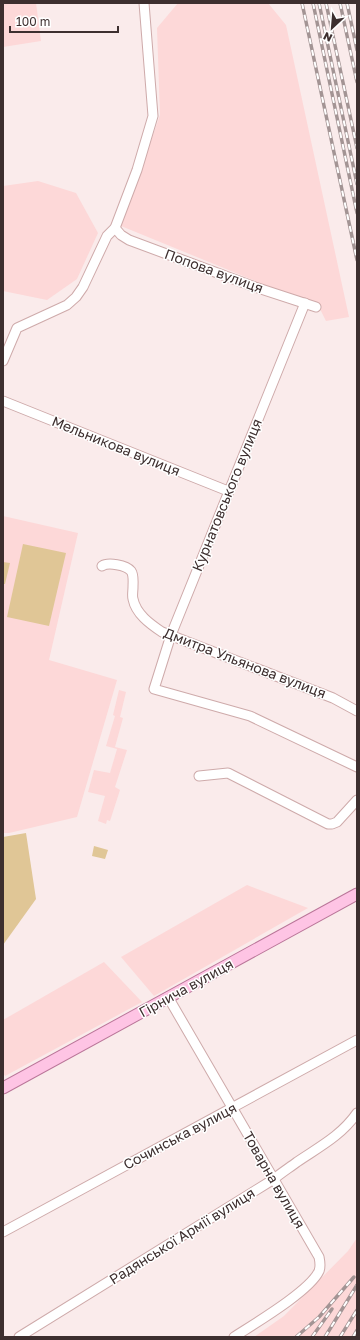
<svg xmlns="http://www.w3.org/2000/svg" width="360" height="1340" font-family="'Golos Text',sans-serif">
<rect width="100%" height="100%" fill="#faebeb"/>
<g fill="#fdd8d8">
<path d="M3,3H36L41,41L3,47Z"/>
<path d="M178,3H268L286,25L349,317L326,321L319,307L121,226L160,115L157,28Z"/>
<path d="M38,181L76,193L98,233L77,279L47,300L3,291V186Z"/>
<path d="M3,516L78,533L49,660L117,680L77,817L9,833H3Z"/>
<path d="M119,690L126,692L120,717L123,718L115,747L127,750L115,787L120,790L110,821L107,820L106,824L98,821L105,796L88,792L94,770L110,773L117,749L106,746L115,716L113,715Z"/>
<path d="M247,885L308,908L154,996L121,957Z"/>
<path d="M104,962L142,1002L5,1076L3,1073V1020Z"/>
<path d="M357,1238V1337H254L284,1316L348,1251Z"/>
</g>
<g fill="#e0c696">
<path d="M23,544L66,553L49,626L7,617Z"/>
<path d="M3,562L10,563L5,584H3Z"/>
<path d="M26,833L36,899L3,945V837Z"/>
<path d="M94,846L108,850L105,859L92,856Z"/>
</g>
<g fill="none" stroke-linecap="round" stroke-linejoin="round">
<defs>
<g id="minor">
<path d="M115,228L121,235L129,240L255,287L316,307"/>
<path d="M305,303L171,635L154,689L250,716L357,767"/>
<path d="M3,361L17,328L67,305L76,297L83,287L107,236L115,228L137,170L153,116L144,3"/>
<path d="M3,401L228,491"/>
<path d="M102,566C108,562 126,565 131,571C134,575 133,582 133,587C133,591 132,596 133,599C136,614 150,624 162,632L333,698L357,711"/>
<path d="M199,776L228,773L328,824H332L337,822L357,800"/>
<path d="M168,997L319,1257C320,1262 321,1266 319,1271C310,1291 254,1324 234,1337"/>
<path d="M3,1232L357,1040"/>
<path d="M19,1337L274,1179C281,1173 289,1168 297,1162C319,1147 341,1136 357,1113"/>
</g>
<path id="major" d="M3,1088L357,894"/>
</defs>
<use href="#minor" stroke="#ceaaaa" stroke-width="11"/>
<use href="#major" stroke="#ba7699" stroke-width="13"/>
<use href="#minor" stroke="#fff" stroke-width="9"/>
<use href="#major" stroke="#fec4e4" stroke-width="11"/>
<defs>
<g id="rail">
<path d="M302,3L357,260"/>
<path d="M313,3L357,213"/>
<path d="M319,3L357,184"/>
<path d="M326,3L357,148"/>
<path d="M340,3L357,82"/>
<path d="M347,3L357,50"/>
<path d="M296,1337L319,1317L354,1277"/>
<path d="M312,1337L332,1309"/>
<path d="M325,1337L357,1285"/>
<path d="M340,1337L357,1310"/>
<path d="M353,1337L357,1330"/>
</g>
</defs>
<use href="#rail" stroke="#a39494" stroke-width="3.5"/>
<use href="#rail" stroke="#fff" stroke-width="2" stroke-dasharray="6" stroke-linecap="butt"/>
</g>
<g text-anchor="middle" stroke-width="3" stroke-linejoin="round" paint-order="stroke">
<g font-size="14" fill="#3d2f2f" stroke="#fff">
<text transform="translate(214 271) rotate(20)" y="5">Попова вулиця</text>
<text transform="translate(116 446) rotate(22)" y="5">Мельникова вулиця</text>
<text transform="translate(227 495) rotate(-68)" y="5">Курнатовського вулиця</text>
<text transform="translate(245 663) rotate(21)" y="5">Дмитра Ульянова вулиця</text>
<text transform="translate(186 988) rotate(-29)" y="5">Гірнича вулиця</text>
<text transform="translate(180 1136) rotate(-28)" y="5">Сочинська вулиця</text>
<text transform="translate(274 1180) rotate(60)" y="5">Товарна вулиця</text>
<text transform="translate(182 1236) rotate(-32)" y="5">Радянської Армії вулиця</text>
</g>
</g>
<rect width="360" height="1340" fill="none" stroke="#3d2f2f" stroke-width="8"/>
<g transform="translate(332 28) rotate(206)" stroke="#ffffff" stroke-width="3" paint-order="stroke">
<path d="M0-3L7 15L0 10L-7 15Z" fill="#3d2f2f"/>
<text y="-6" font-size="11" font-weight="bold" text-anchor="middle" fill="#3d2f2f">N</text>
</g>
<path d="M10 26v6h108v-6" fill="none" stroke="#3d2f2f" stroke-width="2"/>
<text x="16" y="26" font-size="12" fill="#3d2f2f" stroke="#ffffff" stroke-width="3" paint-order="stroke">100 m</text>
</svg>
